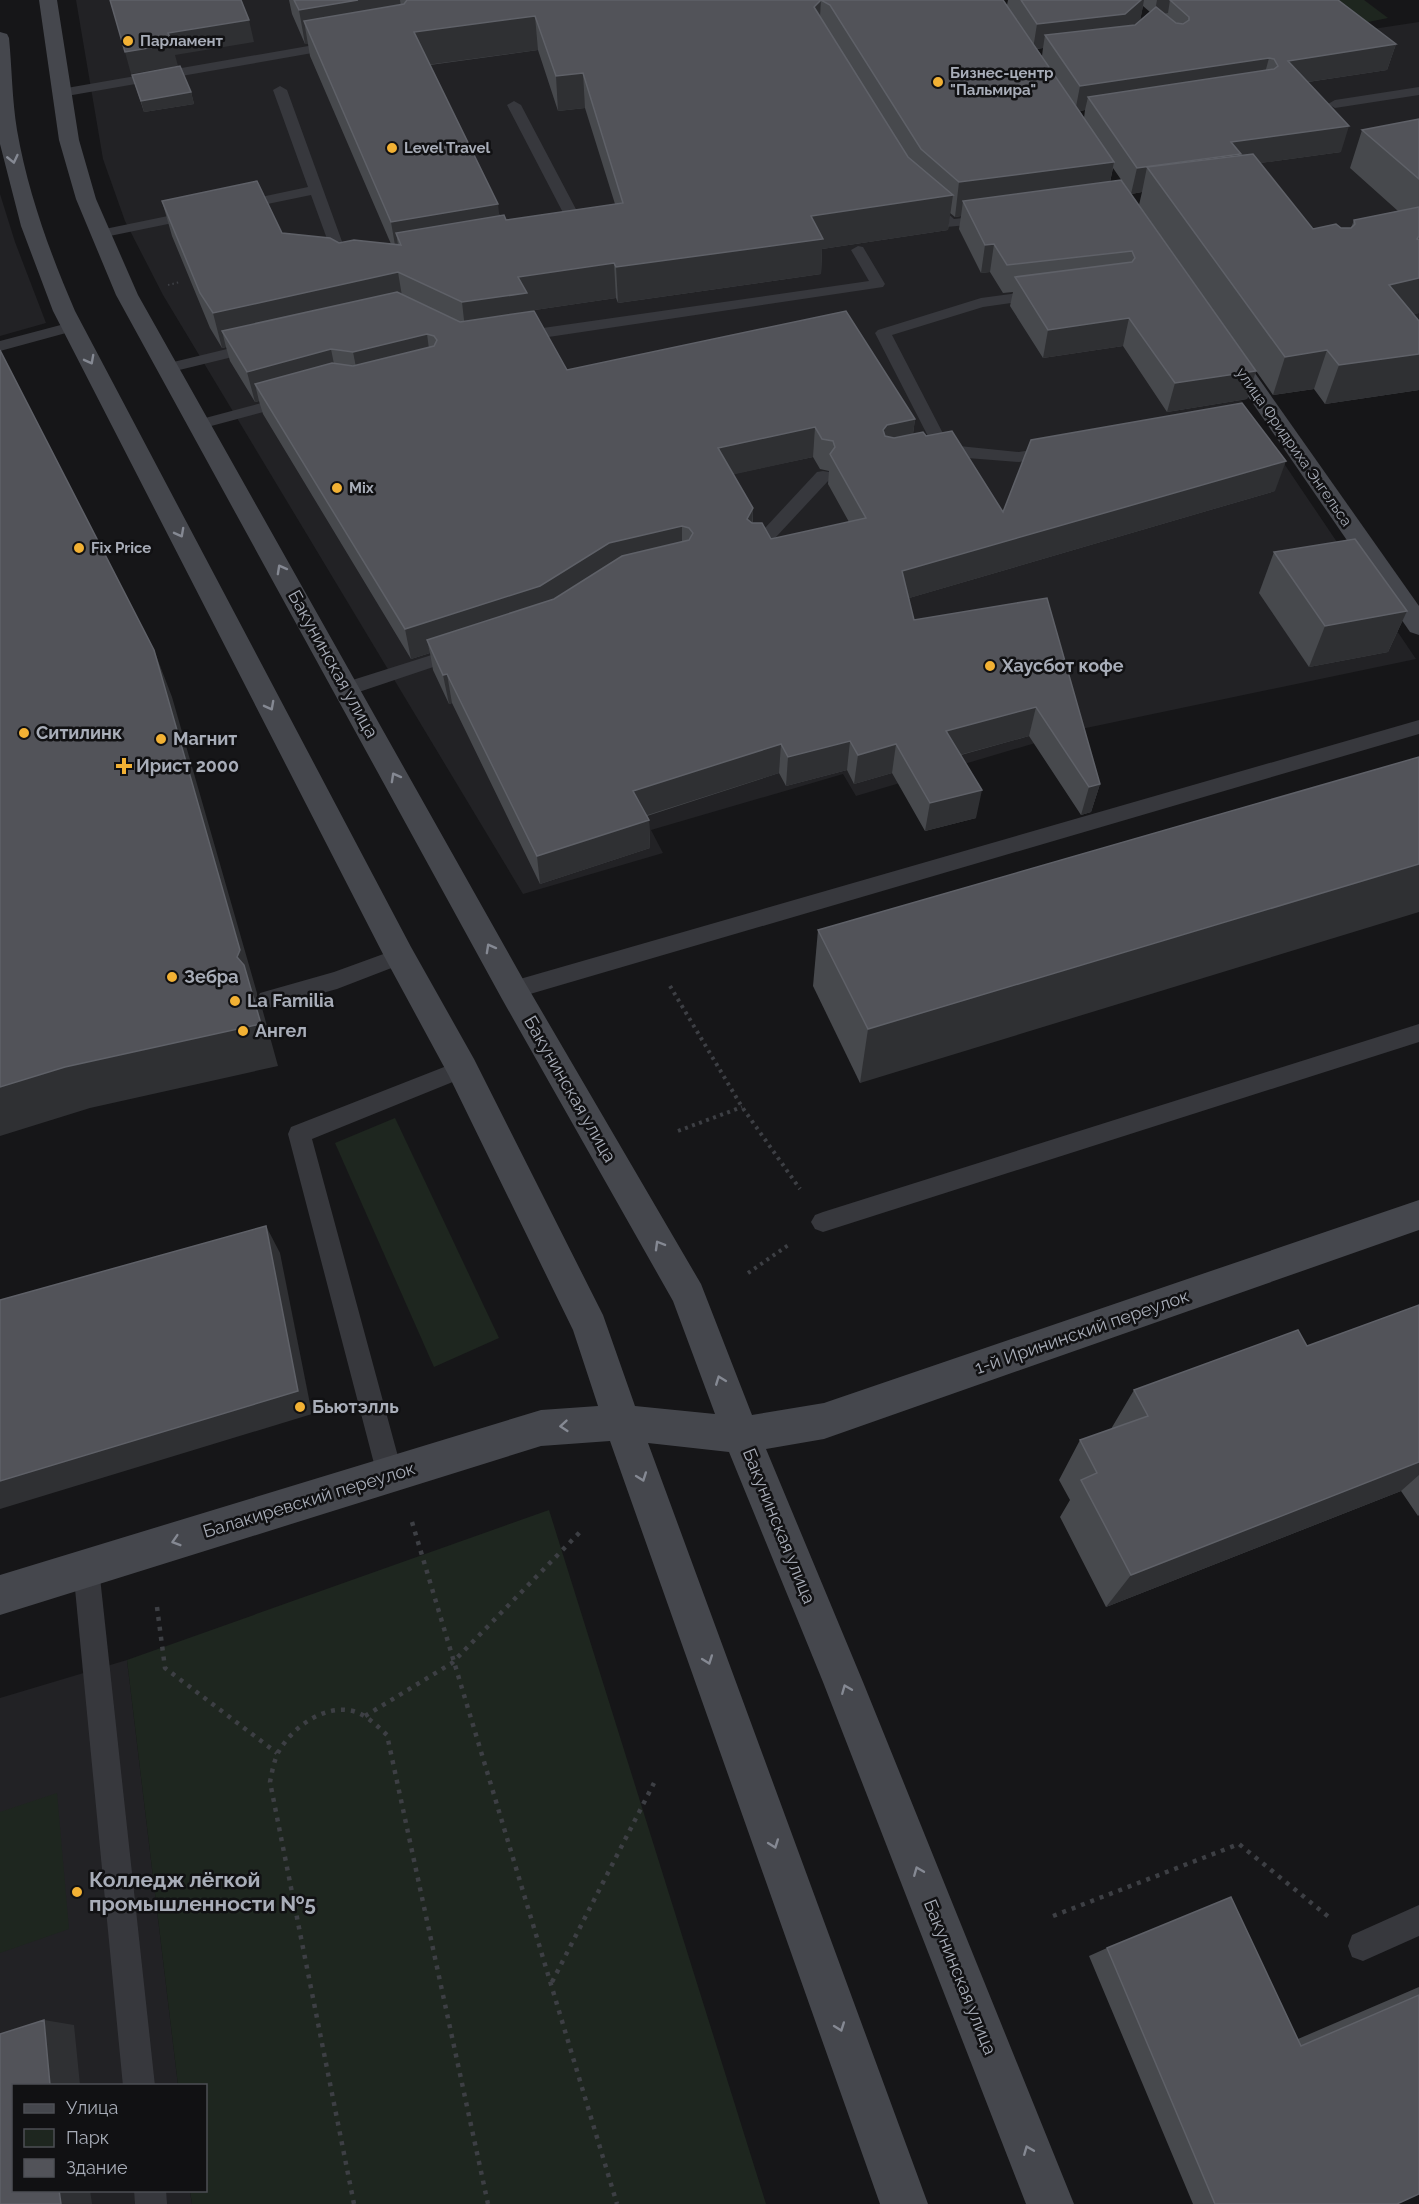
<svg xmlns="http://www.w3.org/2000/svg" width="1419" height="2204" font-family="Raleway,sans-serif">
<rect width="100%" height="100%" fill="#161618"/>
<g fill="#222225">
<path d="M76,0H971L1416,659L1086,728L856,796L843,774L651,830L663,853L523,894L163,295L125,221L103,159Z"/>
<path d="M1419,22V323L1076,74Z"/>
<path d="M0,194L15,242L46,323L0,336Z"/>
<path d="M127,1660L178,2085L14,2086V2190L190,2191L192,2204H0V1698Z"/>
</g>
<g fill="#1e261f">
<path d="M1306,0H1364L1388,18L1318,32Z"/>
<path d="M395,1118L499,1338L434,1367L335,1143Z"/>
<path d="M549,1510L766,2204H192L190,2191L206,2190V2086L178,2085L127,1660Z"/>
<path d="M57,1793L69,1929L0,1953V1812Z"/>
</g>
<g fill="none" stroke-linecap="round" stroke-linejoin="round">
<path stroke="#3d3f44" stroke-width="2" stroke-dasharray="1.5 3" stroke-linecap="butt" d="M168,285L180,282"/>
<g stroke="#3d3f44" stroke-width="4" stroke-dasharray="3 4.5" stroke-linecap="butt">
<path d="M670,986L742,1107L800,1189"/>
<path d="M678,1131L742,1107"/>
<path d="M748,1273L790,1244"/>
</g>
<g stroke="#3d3f44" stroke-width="4.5" stroke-dasharray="4 6" stroke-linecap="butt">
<path d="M412,1522L617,2204"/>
<path d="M157,1607L165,1668L277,1753"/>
<path d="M365,1716L452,1663L582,1530"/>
<path d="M1053,1916L1239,1844L1330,1918"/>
<path d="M552,1982L654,1783"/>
<path d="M354,2204L270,1782C272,1772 274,1760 279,1751C293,1727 324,1704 353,1711C367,1715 377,1726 387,1735L488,2204"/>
</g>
<g fill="#37383d" fill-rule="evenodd">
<path d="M337,41L341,42L343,45L341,48L61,97L54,93L61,89Z"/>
<path d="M280,86L287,90L352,269L350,272L345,273L338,269L311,195L238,210L231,206L238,202L308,187L273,90Z"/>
<path d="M1419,87V95L1335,108L1328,104L1335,100Z"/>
<path d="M514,101L521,105L588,232L586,235L576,237L569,233L572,230L507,105Z"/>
<path d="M927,198L932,199L954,219L990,215L997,219L990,223L946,227L920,202Z"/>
<path d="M197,210L202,211L204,214L202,217L100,238L93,234L100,230Z"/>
<path d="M858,246L863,247L885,284L883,287L515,342L507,337L515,332L869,281L851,250Z"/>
<path d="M1040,290L1045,292L1048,295L1045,298L983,307L892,335L949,445L1019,452L1054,446L1060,447L1062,451L1060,455L1019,462L929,455L927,451L933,446L875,333L878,330L981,298Z"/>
<path d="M72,322L77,324L80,327L77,330L0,351V341Z"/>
<path d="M256,342L264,347L261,350L167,373L159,368L161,365Z"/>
<path d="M291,395L299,400L297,403L200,429L192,424L194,421Z"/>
<path d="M823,471L829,472L831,476L829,480L763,551H751L748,547L751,543L817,472Z"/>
<path d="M460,646L466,648L469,652L466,656L347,696L340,694L338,689L340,684Z"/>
<path d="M1419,720V734L513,999L505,996L502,990L505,984L513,981Z"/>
<path d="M400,948L407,950L411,956L407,962L337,989L268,1008L260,1005L257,999L260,993L334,972Z"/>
<path d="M1419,1024V1042L823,1232L815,1229L811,1222L815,1215L823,1212Z"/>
<path d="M462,1060L470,1063L473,1069L470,1075L312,1139L403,1475L399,1484L390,1488L381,1484L377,1475L288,1134L291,1127Z"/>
<path d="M86,1555L95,1559L99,1568L155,2086H123L73,1568L77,1559Z"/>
<path d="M1419,1905V1936L1363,1961L1352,1957L1348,1946L1352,1935Z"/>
<path d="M134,2190H166L167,2204H135Z"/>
</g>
<g fill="#45474d" fill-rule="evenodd">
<path d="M39,0H57L79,140L96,199L138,295L524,981L701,1284L752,1415L824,1403L1419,1200V1230L824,1439L766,1449L863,1682L1074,2204H1026L823,1682L729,1452L648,1443L928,2204H880L610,1441L541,1446L0,1615V1575L541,1410L598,1406L573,1330L449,1076L384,956L53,311L21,226L0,144V32L7,34L9,38C12,69 12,100 17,130C28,193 50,253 75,311L411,947L474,1059L603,1315L635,1406L715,1414L673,1301L502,999L116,295L76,199L59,140Z"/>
<path d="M1225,340L1233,342L1419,606V635L1410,632L1214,347L1217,342Z"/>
</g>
</g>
<g fill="#47494d" fill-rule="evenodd">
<path d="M289,0H1003L1007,5L1008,0H1338L1396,44L1387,70L1308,82L1341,152L1260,163L1313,229L1351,228L1354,220L1398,211L1350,168L1362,130L1419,119V313L1413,314L1419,321V390L1325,404L1314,389L1273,395L1139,205L1142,192L1131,194L1113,168L1110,182L1256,371L1247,399L1167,412L1123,346L1043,358L1010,306L1013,292L1003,293L990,272L981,273L959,229L961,216L955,217L950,213L948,230L822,249L821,274L618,303L616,298L528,311L567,370L915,419L913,434L926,436L1003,512L1275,491L909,598L914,620L1047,598L1100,784L1091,812L1081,815L1029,736L961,755L976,818L925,831L892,773L854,784L847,770L786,786L779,773L647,816L649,820L650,848L540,884L452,703L449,704L433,670L430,653L411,659L263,414L259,401L255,402L230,361L226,347L222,348L210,328L172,236L162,201L282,233L339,243L391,244L310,56L308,44H305L292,14ZM1143,6L1150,12L1140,20ZM1043,48L1042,56L1037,49ZM538,50L558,111L585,108L615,204L506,220L500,216L430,65ZM1085,110L1084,118L1080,111ZM813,457L820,469L829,471L828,484L849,522L771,539L753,523V508L733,474Z"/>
<path d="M132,75L191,92L194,104L144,112Z"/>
<path d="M1274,552L1407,611L1388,652L1309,667L1259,593Z"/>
<path d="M1419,757L860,1083L813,986L818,930Z"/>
<path d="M1419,1305V1515L1418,1516L1401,1491L1106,1607L1060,1517L1070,1500L1059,1480L1080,1440L1111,1429L1134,1390L1307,1346Z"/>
<path d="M1107,1948L1298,2039L1419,1987V2194L1397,2204H1193L1089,1956Z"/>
</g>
<g fill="#2f3033">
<path d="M358,0H400L404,27L304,21L308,44H305L299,10Z"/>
<path d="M821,0L819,34L814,7Z"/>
<path d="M1141,0H1144L1140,22L1120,40L1045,35L1043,48L1033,49L1037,24Z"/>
<path d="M1157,0H1238H1170L1168,13L1154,16Z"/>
<path d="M535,16L538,50L419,66L414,32Z"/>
<path d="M249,20L254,42L175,55L178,66L131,74L125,52L168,33Z"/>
<path d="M1396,44L1387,70L1281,86L1288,61Z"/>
<path d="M1269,58L1262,84L1088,97L1085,110L1075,112L1080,86Z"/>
<path d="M583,73L585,108L558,111L556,76Z"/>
<path d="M191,92L194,104L144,112L141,101Z"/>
<path d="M1349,126L1341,152L1238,166L1147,167L1142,192L1131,194L1137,168L1231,142Z"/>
<path d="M1114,162L1107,197L963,201L961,216L955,217L959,182Z"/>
<path d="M953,195L948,230L822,249L821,274L618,303L616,267L811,216Z"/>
<path d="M498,204L502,239L396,233L400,256L397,257L391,222Z"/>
<path d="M994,244L990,272L981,273L985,245Z"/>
<path d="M614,263L616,298L528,311L530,328L466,338L462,302L518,277Z"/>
<path d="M398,272L404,308L222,331L226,347L222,348L213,313Z"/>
<path d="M1419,278V313L1374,323L1389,285Z"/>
<path d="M1129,318L1123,346L1043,358L1048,330Z"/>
<path d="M427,334L431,364L359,382L353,352Z"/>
<path d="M331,349L337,379L255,384L259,401L255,402L247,372Z"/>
<path d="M1327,350L1314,389L1273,395L1285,357Z"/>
<path d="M1419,354V390L1325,404L1339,365Z"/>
<path d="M1256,371L1247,399L1167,412L1175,383Z"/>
<path d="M915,419L911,449L880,460L883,430L887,425Z"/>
<path d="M815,427L813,457L718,478V448Z"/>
<path d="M1286,461L1275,491L899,601L902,571Z"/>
<path d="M753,508L752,538L747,519Z"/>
<path d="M682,526V556L543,616L427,640L430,653L411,659L405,629L609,543Z"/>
<path d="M1407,611L1388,652L1309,667L1325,626Z"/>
<path d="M154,650L172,697L257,993V995L262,1008L278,1066L90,1108L0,1136V1087Z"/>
<path d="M447,674L452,703L449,704L443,675Z"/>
<path d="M1036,707L1029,736L941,760L946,731Z"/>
<path d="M850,741L847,770L786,786L788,757Z"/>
<path d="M781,744L779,773L635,819L633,791Z"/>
<path d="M896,744L892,773L854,784L858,755Z"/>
<path d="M1100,784L1091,812L1081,815L1089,787Z"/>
<path d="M982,790L976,818L925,831L930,803Z"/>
<path d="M649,820L650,848L540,884L537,856Z"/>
<path d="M1419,864V912L860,1083L868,1029Z"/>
<path d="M266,1226L280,1253L312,1414L0,1509V1481Z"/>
<path d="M1419,1462V1475L1401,1491L1106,1607L1131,1575Z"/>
<path d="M44,2020L74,2025L80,2085H50Z"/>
<path d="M59,2190H90L92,2204H61Z"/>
</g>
<g fill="#525359" stroke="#5f6168" stroke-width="1.5" fill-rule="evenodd">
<path d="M110,0H241L249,20L168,33L173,44L125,52Z"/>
<path d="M294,0H358L299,10Z"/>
<path d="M407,0H1003L1114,162L959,182L921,149L830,5L821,0L814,7L908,157L953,195L811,216L823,239L616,267L614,263L518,277L527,293L462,302L398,272L213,313L200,293L162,201L257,181L282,233L330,238L339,243L354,240L401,245L396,233L504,215L506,220L623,203L583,73L556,76L535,16L414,32L498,204L391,222L304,21L404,4Z"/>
<path d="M1021,0H1141L1125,14L1037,24Z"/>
<path d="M1170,0H1338L1396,44L1288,61L1349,126L1231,142L1241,154L1137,168L1088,97L1274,69L1278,66L1274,59L1269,58L1080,86L1045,35L1135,25L1156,7L1176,23L1183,24L1189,20V17Z"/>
<path d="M180,66L191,92L141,101L132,75Z"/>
<path d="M1419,119V179L1362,130Z"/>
<path d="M1253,154L1313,229L1336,224L1341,228H1351L1355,224L1354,220L1419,207V236L1417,239L1419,240V278L1389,285L1419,321V354L1339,365L1327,350L1285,357L1147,167Z"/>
<path d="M1121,180L1256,371L1175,383L1129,318L1048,330L1015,277L1132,262L1135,258L1132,251L1007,265L994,244L985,245L963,201Z"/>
<path d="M397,292L460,322L534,311L567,370L846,311L915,419L887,425L883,430L885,436L894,438L923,432L926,436L952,431L1003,512L1031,440L1242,403L1286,461L902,571L914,620L1047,598L1100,784L1089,787L1036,707L946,731L982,790L930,803L896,744L858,755L850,741L788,757L781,744L633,791L649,820L537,856L447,674L443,675L427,640L554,599L622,556L689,540L693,533L689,528L682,526L609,543L540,586L405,629L255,384L332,363L353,366L434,346L437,340L434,336L427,334L353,352L331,349L247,372L222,331ZM815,427L822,439L833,441L835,447L830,454L866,518L771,539L762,523H752L747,519L753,508L718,448Z"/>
<path d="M0,350L154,650L240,950L237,957L244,965L261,1024L65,1067L0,1087Z"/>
<path d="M1355,539L1407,611L1325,626L1274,552Z"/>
<path d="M1419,757V864L868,1029L818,930Z"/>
<path d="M266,1226L298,1391L0,1481V1300Z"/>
<path d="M1419,1305V1462L1131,1575L1081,1480L1097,1473L1080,1440L1148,1416L1134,1390L1298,1330L1307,1346Z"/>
<path d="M1231,1897L1301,2046L1419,1995V2194L1397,2204H1215L1107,1948Z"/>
<path d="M44,2020L50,2085H14V2190H59L61,2204H0V2034Z"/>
</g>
<defs><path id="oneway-chevron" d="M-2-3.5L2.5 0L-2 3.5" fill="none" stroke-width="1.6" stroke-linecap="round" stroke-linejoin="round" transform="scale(1.5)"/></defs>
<g stroke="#858993">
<use href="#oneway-chevron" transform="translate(13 159) rotate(77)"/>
<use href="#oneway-chevron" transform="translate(90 360) rotate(62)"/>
<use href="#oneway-chevron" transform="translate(180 533) rotate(62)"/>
<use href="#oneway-chevron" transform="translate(281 569) rotate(-119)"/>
<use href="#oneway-chevron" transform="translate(270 706) rotate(62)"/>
<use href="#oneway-chevron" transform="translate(395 777) rotate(-119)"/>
<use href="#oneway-chevron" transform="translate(490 948) rotate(-119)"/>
<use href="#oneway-chevron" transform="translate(659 1245) rotate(-120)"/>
<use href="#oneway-chevron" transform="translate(720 1380) rotate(-111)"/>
<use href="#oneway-chevron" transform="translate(564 1426) rotate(175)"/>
<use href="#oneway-chevron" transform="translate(642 1477) rotate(70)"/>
<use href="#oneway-chevron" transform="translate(176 1541) rotate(163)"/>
<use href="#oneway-chevron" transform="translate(708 1660) rotate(70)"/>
<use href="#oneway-chevron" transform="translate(846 1689) rotate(-112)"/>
<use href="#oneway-chevron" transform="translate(774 1844) rotate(70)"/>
<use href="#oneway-chevron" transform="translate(918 1871) rotate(-112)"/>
<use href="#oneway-chevron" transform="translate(840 2027) rotate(70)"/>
<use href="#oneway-chevron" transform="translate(1028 2150) rotate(-112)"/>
</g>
<g fill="#f2b134" stroke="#111113" stroke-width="2">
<circle cx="128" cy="41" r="6"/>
<circle cx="938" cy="82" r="6"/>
<circle cx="392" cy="148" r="6"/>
<circle cx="337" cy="488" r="6"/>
<circle cx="79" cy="548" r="6"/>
<circle cx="990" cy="666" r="6"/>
<circle cx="24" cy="733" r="6"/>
<circle cx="161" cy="739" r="6"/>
<path d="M121 757h6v6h6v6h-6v6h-6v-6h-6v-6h6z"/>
<circle cx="172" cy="977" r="6"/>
<circle cx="235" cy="1001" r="6"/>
<circle cx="243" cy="1031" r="6"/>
<circle cx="300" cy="1407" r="6"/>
<circle cx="77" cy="1892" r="6"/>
</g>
<g text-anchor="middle" stroke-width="5" stroke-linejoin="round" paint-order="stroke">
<g font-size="15" font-weight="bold" fill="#a8adb8" stroke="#111113" text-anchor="start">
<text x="140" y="46">Парламент</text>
<text x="950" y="78">Бизнес-центр<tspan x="950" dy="17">"Пальмира"</tspan></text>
<text x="404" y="153">Level Travel</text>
<text x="349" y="493">Mix</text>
<text x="91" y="553">Fix Price</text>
</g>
<g font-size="15" fill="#a8adb8" stroke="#111113">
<text transform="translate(1294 447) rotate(55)" y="5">улица Фридриха Энгельса</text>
</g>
<g font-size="18" fill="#a8adb8" stroke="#111113">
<text transform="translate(333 664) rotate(61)" y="6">Бакунинская улица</text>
<text transform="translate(570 1089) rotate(60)" y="6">Бакунинская улица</text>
<text transform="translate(1082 1332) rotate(-19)" y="6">1-й Ирининский переулок</text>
<text transform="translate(309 1500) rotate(-17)" y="6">Балакиревский переулок</text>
<text transform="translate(779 1526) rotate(68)" y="6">Бакунинская улица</text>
<text transform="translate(960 1977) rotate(68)" y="6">Бакунинская улица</text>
</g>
<g font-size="18" font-weight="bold" fill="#a8adb8" stroke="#111113" text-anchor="start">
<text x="1002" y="672">Хаусбот кофе</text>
<text x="36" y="739">Ситилинк</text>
<text x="173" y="745">Магнит</text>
<text x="136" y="772">Ирист 2000</text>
<text x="184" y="983">Зебра</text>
<text x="247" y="1007">La Familia</text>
<text x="255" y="1037">Ангел</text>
<text x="312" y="1413">Бьютэлль</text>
</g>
<g font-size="21" font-weight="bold" fill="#a8adb8" stroke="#111113" text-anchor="start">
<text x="89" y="1887">Колледж лёгкой<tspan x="89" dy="24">промышленности №5</tspan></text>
</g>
</g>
<rect x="12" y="2084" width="195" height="108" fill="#111113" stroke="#4d4f55" stroke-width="1.5"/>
<rect x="24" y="2104" width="30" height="9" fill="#45474d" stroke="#4d4f55" stroke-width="1.5"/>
<text x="66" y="2114" font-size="18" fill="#a8adb8">Улица</text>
<rect x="24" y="2129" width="30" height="18" fill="#1e261f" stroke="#4d4f55" stroke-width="1.5"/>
<text x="66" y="2144" font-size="18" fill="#a8adb8">Парк</text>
<rect x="24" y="2159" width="30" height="18" fill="#525359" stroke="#4d4f55" stroke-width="1.5"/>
<text x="66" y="2174" font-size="18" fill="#a8adb8">Здание</text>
</svg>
